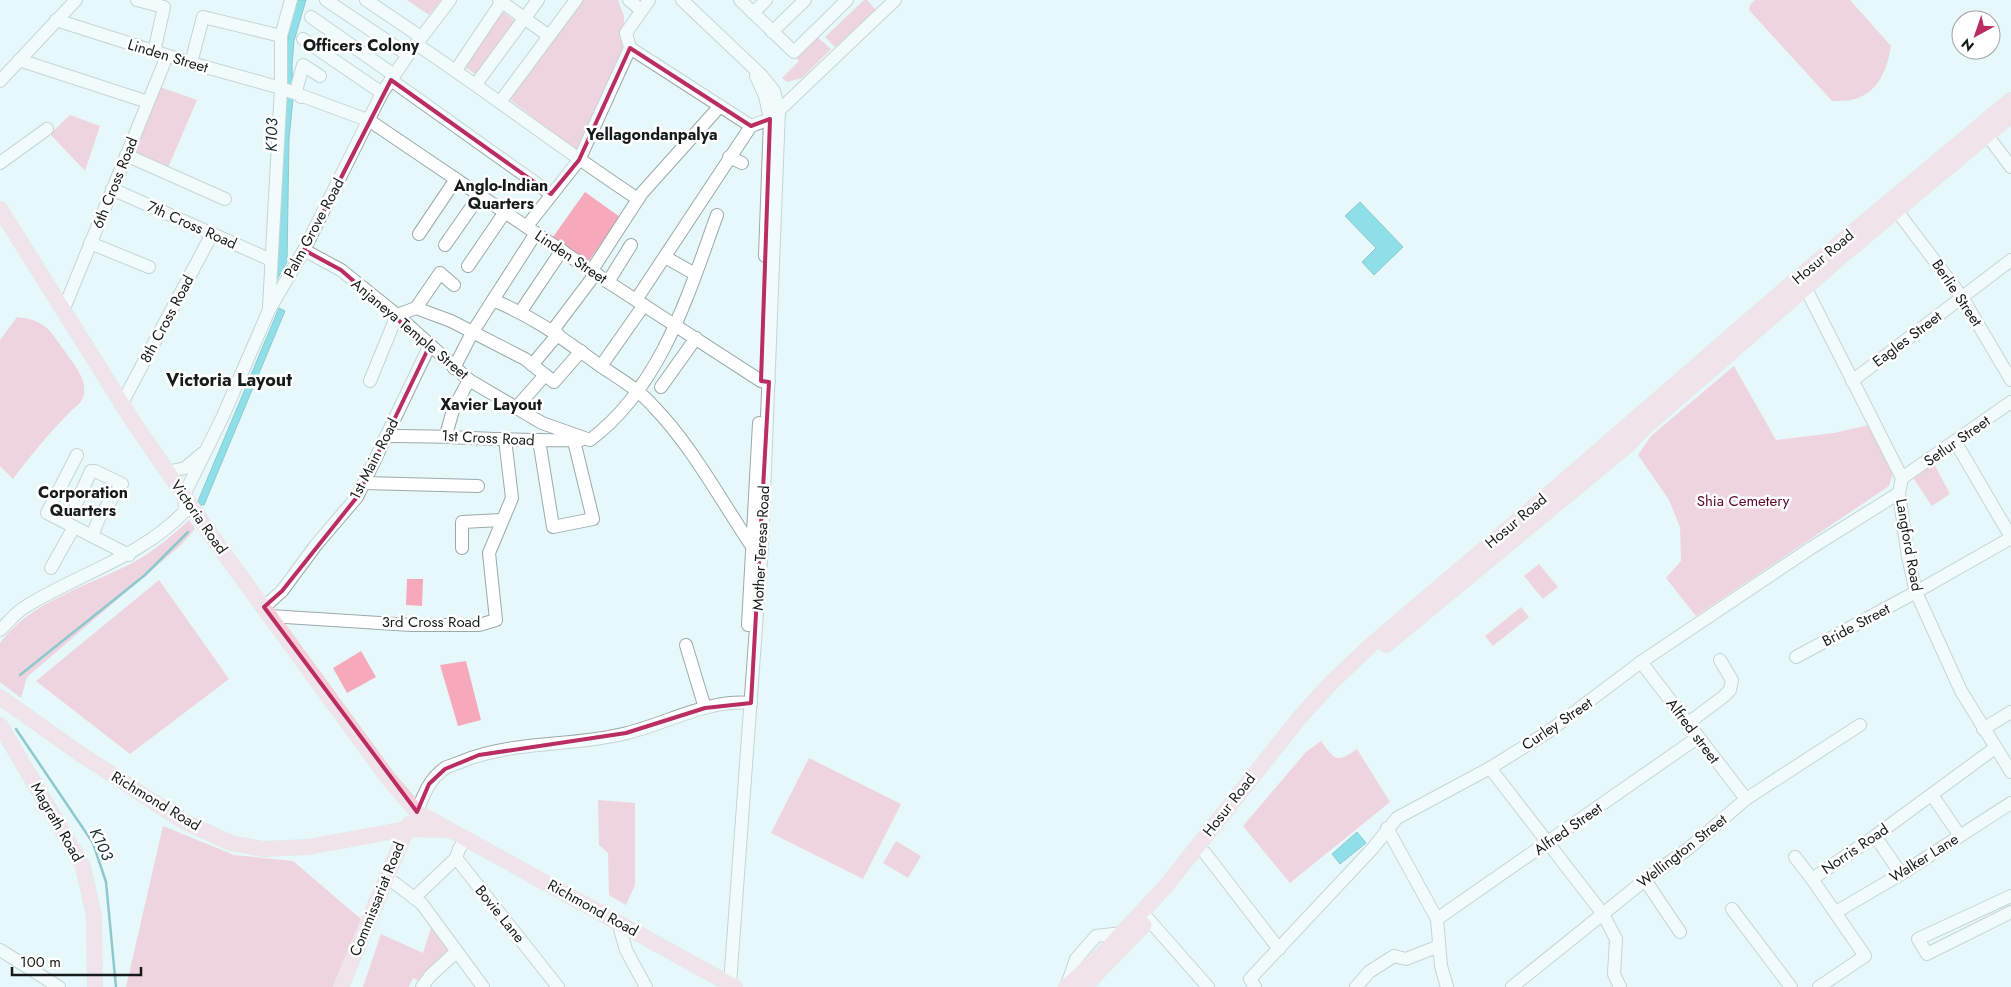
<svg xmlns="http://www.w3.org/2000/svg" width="2011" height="987" font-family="Jost,sans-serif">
<rect width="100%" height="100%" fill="#e7f8fa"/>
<g fill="#f7a9bc">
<path d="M407,0H441L429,15Z"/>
<path d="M580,0H618L624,16V44L579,153L508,98Z"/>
<path d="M864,0H867L876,10L835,47L825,37Z"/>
<path d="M1755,0H1850L1891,46C1887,68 1880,91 1855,99C1848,101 1839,101 1832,101L1749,10L1750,5Z"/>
<path d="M500,10L515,21L478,76L462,65Z"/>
<path d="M816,36L831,49L802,78L787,82L782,78L799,61L795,57Z"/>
<path d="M160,87L197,100L167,170L134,154Z"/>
<path d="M70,115L100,126L85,171L50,134Z"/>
<path d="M585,192L620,217L588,262L553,237Z"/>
<path d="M17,317C45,321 48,327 64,350C72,362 87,378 84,394C83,402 75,407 70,412C49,433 31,455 13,479L0,466V340Z"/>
<path d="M1734,366L1776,440L1834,433L1869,425L1893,473L1889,486L1696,616L1666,578L1681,561L1680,527L1669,500L1638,455L1651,436Z"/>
<path d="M1933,462L1950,494L1932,506L1912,476Z"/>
<path d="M189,520L195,529L181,545L27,677L21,698L0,682V643C32,600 89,586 134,562C154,551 173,535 189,520Z"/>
<path d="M1539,564L1558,587L1543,599L1524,576Z"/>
<path d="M407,579H423L422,606L406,605Z"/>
<path d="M159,580L229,679L130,754L36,681Z"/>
<path d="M1521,607L1529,617L1493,646L1485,636Z"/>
<path d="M361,651L376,677L347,693L333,668Z"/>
<path d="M466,661L481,720L458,726L440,665Z"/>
<path d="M1321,741C1335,760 1336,764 1357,749L1390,802L1290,883L1243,826L1306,752Z"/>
<path d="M809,758L901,804L863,879L771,833Z"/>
<path d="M598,800L635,803V885L626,905L609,895L608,853L599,845Z"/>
<path d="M163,826L234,855L293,861L362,920L334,987H126Z"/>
<path d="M896,841L921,856L908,878L883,863Z"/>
<path d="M431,928L454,957L423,983L413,978L409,987H363L381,934L423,953Z"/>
</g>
<g fill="#23c1d1" stroke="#1f8f9a">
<path d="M297,0H306L294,41L292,65L293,99L289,139L287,262L274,285L281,95L289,31Z"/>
<path d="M1360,202L1403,247L1374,275L1362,262L1376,248L1345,216Z"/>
<path d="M279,308L285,311L204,505H200L198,501Z"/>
<path d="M1357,832L1366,843L1340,864L1332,854Z"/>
</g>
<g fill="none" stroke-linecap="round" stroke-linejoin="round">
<g stroke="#1f8f9a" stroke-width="2.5">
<path d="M20,675L145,575L188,532"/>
<path d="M16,729L93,843L106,882L116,987"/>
</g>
<defs>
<g id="minor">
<path d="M137,0L164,7L154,52"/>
<path d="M326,0L408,55"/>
<path d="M366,0L421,37"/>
<path d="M499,0L549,36"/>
<path d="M629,0L641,10"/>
<path d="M682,0L762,76L774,91L779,110L762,545L730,984"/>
<path d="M740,0L794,52L847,0"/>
<path d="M753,13L766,0"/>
<path d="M311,17L394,75"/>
<path d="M56,20L191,63L281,88L370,121L608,282L761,381L769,382"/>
<path d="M772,32L805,0"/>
<path d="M303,39L382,93"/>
<path d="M416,44C491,94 562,149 638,199"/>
<path d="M630,48L751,126"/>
<path d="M19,60L148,102"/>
<path d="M191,63L203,17L281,36"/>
<path d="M456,70L503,0"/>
<path d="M756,76L765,96L770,119L765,256"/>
<path d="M391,80L551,194"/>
<path d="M0,81L76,0"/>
<path d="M476,84L538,0"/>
<path d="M301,97L296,91L303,65L320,76"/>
<path d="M500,102L576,0"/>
<path d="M1987,135L2011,167"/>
<path d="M126,155L225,199"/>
<path d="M729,157L742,163"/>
<path d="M0,163L47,129"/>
<path d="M112,189L271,260"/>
<path d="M1897,211L1962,297L2011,380"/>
<path d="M527,226L579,160L630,48L626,33L649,0"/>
<path d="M419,234L456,179"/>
<path d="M90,243L149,267"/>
<path d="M445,245L480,195"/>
<path d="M304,250L341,270L397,315L469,380L542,423L590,440C661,387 688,295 717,215"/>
<path d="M665,257L695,274"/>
<path d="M468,266L505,212"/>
<path d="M592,270L642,193L720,106"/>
<path d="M1801,279L1902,478L1899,493L1908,557L1916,592L1961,691L2011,772"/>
<path d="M608,282L631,245"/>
<path d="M493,300L536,233"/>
<path d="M636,300L751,126L770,119L895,0"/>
<path d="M269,308L281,88V36L291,0"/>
<path d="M416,308L440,273L454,285"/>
<path d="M63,311L167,56"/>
<path d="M521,311L562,250"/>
<path d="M553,330L596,273"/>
<path d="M532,365L558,334"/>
<path d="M601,366L644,305"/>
<path d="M454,368L472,333L493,300C538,319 563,339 602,367C620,379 639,390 653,406C692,446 720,499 751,545"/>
<path d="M370,381L397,315L416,308L451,321L525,359L554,382L581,351"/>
<path d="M1852,381L2011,260"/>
<path d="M661,387L696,338"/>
<path d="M121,405L212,234"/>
<path d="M516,408L545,375"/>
<path d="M446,435L453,410L469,380"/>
<path d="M386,436C451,435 516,442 581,440"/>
<path d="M539,440L553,527L593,519L574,441"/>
<path d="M1956,443L2011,537"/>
<path d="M77,455L47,513L129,555"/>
<path d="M167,472L185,468L203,453"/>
<path d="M1902,478L2011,402"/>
<path d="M364,483L478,486"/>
<path d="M76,504L91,471H95L122,484L100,516L92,536"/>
<path d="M462,548V522L502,520"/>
<path d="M51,568L74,527"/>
<path d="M264,607L282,591L316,545L357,497L429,347"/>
<path d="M270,616L411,625H479L496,620L489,553L512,498L505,439"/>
<path d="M748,625L759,423"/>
<path d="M0,630C8,623 16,612 25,607C79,573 140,558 185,511L184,495L223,416L269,310L304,250L382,93L408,55L450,0"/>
<path d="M686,645L705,708"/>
<path d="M1796,657L1916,592L2011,538"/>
<path d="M1641,662L1746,799"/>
<path d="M1687,724L1723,697L1730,690L1732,680L1720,660"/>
<path d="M1983,729L2011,712"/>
<path d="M1490,768L1603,914L1616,939L1614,974L1620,987"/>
<path d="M1932,795L1960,836"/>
<path d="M417,812C423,796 429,779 445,768C450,765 457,764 463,761C516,740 573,747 627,733C668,723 708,699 751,703"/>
<path d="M1387,828L1437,919L1441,966L1447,987"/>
<path d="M1875,836L1901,874"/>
<path d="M466,839L459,849L456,858L558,987"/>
<path d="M1205,853L1279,949"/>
<path d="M1795,857L1812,879"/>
<path d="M1645,880L1680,932"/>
<path d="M392,881L422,904L483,987"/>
<path d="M2011,896L1918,939L1927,954L2011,912"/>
<path d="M414,898L456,858"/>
<path d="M1732,909L1791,987"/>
<path d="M1142,912L1208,987"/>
<path d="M1836,912L1901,874L2011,803"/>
<path d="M1437,919L1697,738"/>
<path d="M618,922L626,950L646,987"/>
<path d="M0,950L59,987"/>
<path d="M1067,985L1076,959L1096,936L1122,933"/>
<path d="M422,987L430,976L456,952"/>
<path d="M1255,987L1250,979L1373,848L1397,818L1490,768L1548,732L1641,662L1811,548L1899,493"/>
<path d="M1356,987L1369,972L1394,956L1406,959L1439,946"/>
<path d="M1512,987L1645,880L1689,848L1746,799L1860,725"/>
<path d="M1819,987L1865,956L1812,879L1875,836L1995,748"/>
</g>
<g id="major">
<path d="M0,209L134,423L223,552L388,778L417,812L735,987"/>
<path d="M1386,645L1628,445L1644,428L1842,256L2011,115"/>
<path d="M0,697L79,753L183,821L231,843L263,849L308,847L406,829L446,830"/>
<path d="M0,725L83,866L94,916L95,987"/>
<path d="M341,987L409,824"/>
<path d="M1066,987L1107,949L1166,886L1300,717L1331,683L1371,645L1544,498L1800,276L2011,100"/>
<path d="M1084,987L1144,925"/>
</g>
</defs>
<use href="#minor" stroke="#9aa9ab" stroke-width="14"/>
<use href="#major" stroke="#d5d6d6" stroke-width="16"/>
<use href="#minor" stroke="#fff" stroke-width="12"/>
<use href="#major" stroke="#facdd8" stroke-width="15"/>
</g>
<path d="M0 0H2011V987H0ZM630,48L751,126L770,119L761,381L769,382L751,703L705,708L626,733L479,755L445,769L429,784L417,812L264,607L282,591L357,497L429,347L341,270L304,250L391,80L551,194L579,160Z" fill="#e7f8fa" fill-opacity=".55" fill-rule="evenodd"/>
<path fill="none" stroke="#b92d62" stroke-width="4" stroke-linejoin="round" d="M630,48L751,126L770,119L761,381L769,382L751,703L705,708L626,733L479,755L445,769L429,784L417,812L264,607L282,591L357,497L429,347L341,270L304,250L391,80L551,194L579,160Z"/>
<g text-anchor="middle" stroke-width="5" stroke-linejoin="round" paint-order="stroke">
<g font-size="15" fill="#151a1b" stroke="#fff">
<text transform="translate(168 56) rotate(17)" y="5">Linden Street</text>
<text transform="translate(115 183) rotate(-68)" y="5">6th Cross Road</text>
<text transform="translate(192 225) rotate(24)" y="5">7th Cross Road</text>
<text transform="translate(314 228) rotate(-62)" y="5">Palm Grove Road</text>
<text transform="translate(571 257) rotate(34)" y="5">Linden Street</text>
<text transform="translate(1823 257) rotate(-40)" y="5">Hosur Road</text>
<text transform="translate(1957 293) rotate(56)" y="5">Berlie Street</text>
<text transform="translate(167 319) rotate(-62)" y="5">8th Cross Road</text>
<text transform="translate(410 329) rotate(40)" y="5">Anjaneya Temple Street</text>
<text transform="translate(1907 339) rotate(-37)" y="5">Eagles Street</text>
<text transform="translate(488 438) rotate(3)" y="5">1st Cross Road</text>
<text transform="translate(1957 441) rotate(-35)" y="5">Setlur Street</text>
<text transform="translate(374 459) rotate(-63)" y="5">1st Main Road</text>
<text transform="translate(199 517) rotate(55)" y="5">Victoria Road</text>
<text transform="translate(1516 521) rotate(-40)" y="5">Hosur Road</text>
<text transform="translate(1909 545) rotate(80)" y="5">Langford Road</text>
<text transform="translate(761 548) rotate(-87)" y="5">Mother Teresa Road</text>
<text x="431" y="627">3rd Cross Road</text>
<text transform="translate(1856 625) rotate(-28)" y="5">Bride Street</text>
<text transform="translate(1557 724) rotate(-34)" y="5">Curley Street</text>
<text transform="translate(1693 731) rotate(53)" y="5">Alfred street</text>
<text transform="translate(156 801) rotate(31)" y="5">Richmond Road</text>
<text transform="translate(1229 805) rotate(-52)" y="5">Hosur Road</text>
<text transform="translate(57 822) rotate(60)" y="5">Magrath Road</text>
<text transform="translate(1568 829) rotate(-35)" y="5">Alfred Street</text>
<text transform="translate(1855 849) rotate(-34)" y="5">Norris Road</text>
<text transform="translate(1682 851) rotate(-38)" y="5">Wellington Street</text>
<text transform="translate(1924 858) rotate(-32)" y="5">Walker Lane</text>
<text transform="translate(377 899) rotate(-68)" y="5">Commissariat Road</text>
<text transform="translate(593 908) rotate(29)" y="5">Richmond Road</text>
<text transform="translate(500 914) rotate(51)" y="5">Bovie Lane</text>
</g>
<g font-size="15" fill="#5d042b" stroke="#fff">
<text x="1743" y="506">Shia Cemetery</text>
</g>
<g font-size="16" font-weight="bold" fill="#151a1b" stroke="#fff">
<text x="361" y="51">Officers Colony</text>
<text x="652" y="140">Yellagondanpalya</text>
<text x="501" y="191">Anglo-Indian<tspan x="501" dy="18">Quarters</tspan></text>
<text x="491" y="410">Xavier Layout</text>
<text x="83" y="498">Corporation<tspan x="83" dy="18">Quarters</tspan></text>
</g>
<g font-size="16" font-style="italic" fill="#172f32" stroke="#fff">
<text transform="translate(271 135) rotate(-89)" y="6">K103</text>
<text transform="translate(102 844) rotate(65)" y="6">K103</text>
</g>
<g font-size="18" font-weight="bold" fill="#151a1b" stroke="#fff">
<text x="229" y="386">Victoria Layout</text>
</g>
</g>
<g transform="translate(1976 35) rotate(220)"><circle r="24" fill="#ffffff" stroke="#a1a3a4"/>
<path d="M0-4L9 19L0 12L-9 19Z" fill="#b92d62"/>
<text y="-8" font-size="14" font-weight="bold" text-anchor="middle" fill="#151a1b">N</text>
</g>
<path d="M12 967v8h129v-8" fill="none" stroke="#151a1b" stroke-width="2.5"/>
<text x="20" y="967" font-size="15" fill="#151a1b" stroke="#ffffff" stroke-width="4" paint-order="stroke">100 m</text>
</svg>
